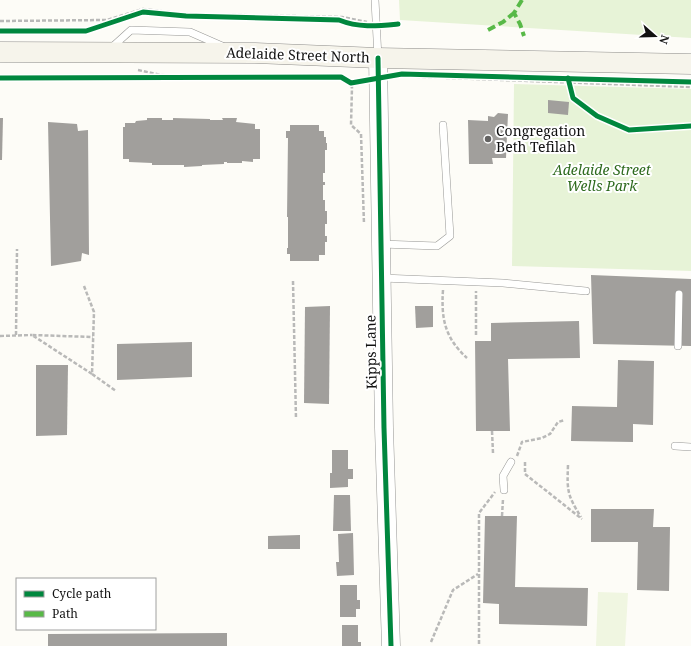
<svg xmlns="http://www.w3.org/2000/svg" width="691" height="646" font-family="'Noto Serif',serif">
<rect width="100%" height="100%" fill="#fdfcf7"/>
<g fill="#e7f3d7">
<path d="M399,0H691V38L400,20Z"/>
<path d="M514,84L691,89V271L512,266Z"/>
</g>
<path fill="#f0f6e1" d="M598,592L628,593L625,646H596Z"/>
<g fill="#a19f9c">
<path d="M548,100L569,102L568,115L548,113Z"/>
<path d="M498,113L508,114L506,158H492L493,164H469L468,120L488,121V116L494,117Z"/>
<path d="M0,118H3L2,160H0Z"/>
<path d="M147,118H162V120H173V118L210,119V120H223L222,118H237L236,122L255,124V129H260V159H253V162L242,161V163H227V162H224V164L202,165V166L184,167V165H152V163L129,162V159H123V127H125V123H135L136,121L147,120Z"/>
<path d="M48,122L77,124L78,131L88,130L89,255L82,253L81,261L51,266Z"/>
<path d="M290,125H319V131H324V137H326V143H327V150H325V173H323V182H325V185H323V200H325V211H327V224H325V236H327V242H325V255H319V261H290V254H287V248H288V217H287L288,138H286V131H290Z"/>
<path d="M591,275L691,279V346L593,344Z"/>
<path d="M330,306L329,404L304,403L305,307Z"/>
<path d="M415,306H433V327L416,328Z"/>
<path d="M579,321L580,358L508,359L510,431H476L475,341H491V323Z"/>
<path d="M192,342V377L117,380V344Z"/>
<path d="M618,360L654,361L653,425L633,424V442L571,441L572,406L617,407Z"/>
<path d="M36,365H68L67,435L36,436Z"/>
<path d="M332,450H348V469H353V479H348V487L330,488V473H332Z"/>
<path d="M334,495H350L351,531H333Z"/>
<path d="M591,509H654L653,527H670L669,591L637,590L638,542H591Z"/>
<path d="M485,516H517L515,587L588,588L587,626L499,624V604L483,603Z"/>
<path d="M353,533L354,575L337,576L336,562H339L338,534Z"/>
<path d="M300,535V549H268V536Z"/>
<path d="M340,585H357V600H360V609H356V617H340Z"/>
<path d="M342,625H358V642H361V646H342Z"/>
<path d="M227,633V646H48V634Z"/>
</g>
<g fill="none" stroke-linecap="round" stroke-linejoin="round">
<defs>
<g id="service">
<path d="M375,0L378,58"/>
<path d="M110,49L131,30L190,32L222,46"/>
<path d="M381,244L437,246L450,236L443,125"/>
<path d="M382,278L503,283L586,291"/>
<path d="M678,346L679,294"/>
<path d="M675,446L691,447"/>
<path d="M504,490L503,476L511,462"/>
</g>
<path id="tertiary" d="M378,58L384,428L391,646"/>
<path id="secondary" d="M0,52L255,53L378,58L691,64"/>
</defs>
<use href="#service" stroke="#979795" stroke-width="8"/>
<use href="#tertiary" stroke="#979795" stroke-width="19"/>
<use href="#secondary" stroke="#8e8d8b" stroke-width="21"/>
<g stroke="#b9b9b8" stroke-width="2.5" stroke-dasharray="4 2" stroke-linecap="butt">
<path d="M0,21L107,20L143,9L187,14L342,17L367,22"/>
<path d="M386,24H398"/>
<path d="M138,70L161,75L250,78L341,77L352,87L351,125L361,134L364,224"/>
<path d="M394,78V76L691,87"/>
<path d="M293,281L296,419"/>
<path d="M84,286L94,312L92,374L116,391"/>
<path d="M443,290C441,319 445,338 467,358"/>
<path d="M16,335L17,249"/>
<path d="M476,335V291"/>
<path d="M0,336L32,335"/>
<path d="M92,374L32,335L93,337"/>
<path d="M492,431L493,453"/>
<path d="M517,456L522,442L542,438L550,434L558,422L565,420"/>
<path d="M525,462V474L582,519"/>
<path d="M568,465C567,490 567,495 581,517"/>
<path d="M502,516L503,499"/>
<path d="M431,642L453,590L478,574"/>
<path d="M479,644V513L495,492"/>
</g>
<use href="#service" stroke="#fffffe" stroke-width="7"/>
<use href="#tertiary" stroke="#fffffe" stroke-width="18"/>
<use href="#secondary" stroke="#f6f4eb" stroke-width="20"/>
<g stroke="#58b947" stroke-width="4" stroke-dasharray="8 4" stroke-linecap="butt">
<path d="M522,0L514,13L520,24L524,36"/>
<path d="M488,30L503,22L514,13"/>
</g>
<defs>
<g id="cycleway">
<path d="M0,31H86L143,12L186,16L339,20C359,28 377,26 398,24"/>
<path d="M378,58L384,428L391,646"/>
<path d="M0,78L341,77L351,83L402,74L691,82"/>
<path d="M568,78L573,98L597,116L629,130L691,126"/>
</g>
</defs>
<use href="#cycleway" stroke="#fff" stroke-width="8"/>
<use href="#cycleway" stroke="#00873e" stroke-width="5"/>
</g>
<circle fill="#646362" stroke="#fff" stroke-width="1.5" cx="488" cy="139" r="4"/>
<g text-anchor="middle" stroke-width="4" stroke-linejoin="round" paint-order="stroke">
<g font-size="14" fill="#111" stroke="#fff">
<text transform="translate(298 55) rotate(2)" y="5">Adelaide Street North</text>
<text transform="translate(371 352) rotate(-91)" y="5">Kipps Lane</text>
</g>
<g font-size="14" fill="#111" stroke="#fff" text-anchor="start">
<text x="496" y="136">Congregation<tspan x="496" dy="16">Beth Tefilah</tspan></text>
</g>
<g font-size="14" font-style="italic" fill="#2f6b1f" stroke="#fff">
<text x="602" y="175">Adelaide Street<tspan x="602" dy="16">Wells Park</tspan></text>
</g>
</g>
<rect x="16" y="578" width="140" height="52" fill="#ffffff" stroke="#a0a0a0"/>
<rect x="24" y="591" width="20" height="6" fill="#00873e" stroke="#a0a0a0"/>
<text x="52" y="598" font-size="12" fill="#111111">Cycle path</text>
<rect x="24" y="611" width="20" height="6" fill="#58b947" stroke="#a0a0a0"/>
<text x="52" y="618" font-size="12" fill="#111111">Path</text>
<g transform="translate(655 36) rotate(110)" stroke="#ffffff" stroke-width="3" paint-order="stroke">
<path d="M0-3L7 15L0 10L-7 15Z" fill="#111111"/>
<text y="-6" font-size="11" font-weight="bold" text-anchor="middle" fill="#111111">N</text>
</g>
</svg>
